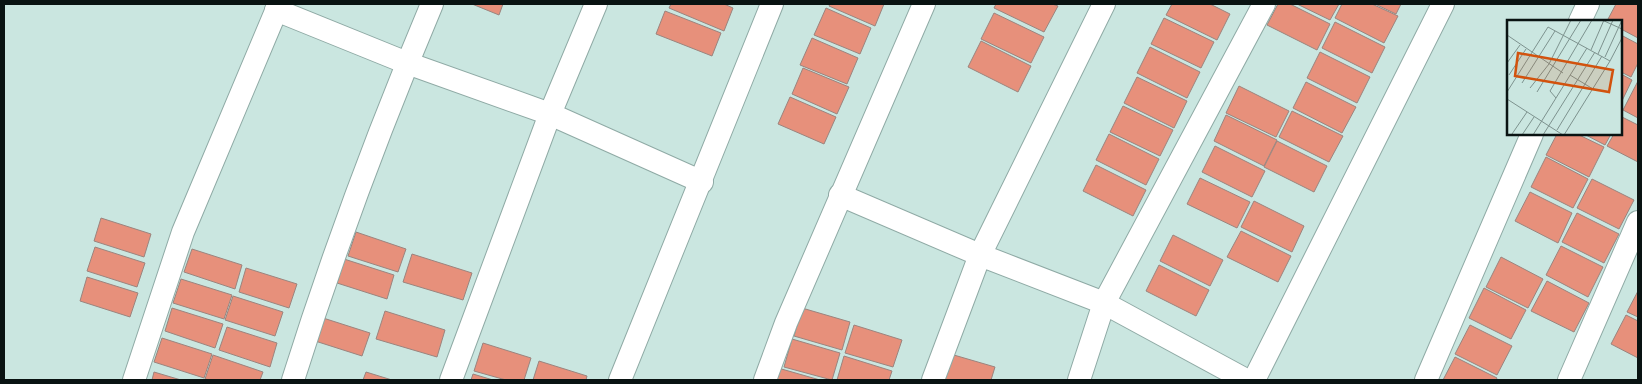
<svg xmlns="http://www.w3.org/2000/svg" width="1642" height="384" font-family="Helvetica,sans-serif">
<rect width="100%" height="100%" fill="#cae6e0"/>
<g fill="#e7907b" stroke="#9b847e">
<path d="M472,4H503L499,15Z"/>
<path d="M671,4H724L733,8L724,31L669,8Z"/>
<path d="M830,4H884L875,26L829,6Z"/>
<path d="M996,4H1052L1058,6L1044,32L994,8Z"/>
<path d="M1172,4H1210L1230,14L1217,40L1166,15Z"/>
<path d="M1278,4H1290L1330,24L1317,50L1267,25Z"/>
<path d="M1297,4H1339L1330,20Z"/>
<path d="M1342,4H1372L1398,16L1384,43L1335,18Z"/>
<path d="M1375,4H1401L1396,14Z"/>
<path d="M1616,4H1638V38L1621,29V21H1607Z"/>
<path d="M826,8L871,28L860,54L814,35Z"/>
<path d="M665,11L721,33L712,56L656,34Z"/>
<path d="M994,13L1044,37L1031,63L981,39Z"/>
<path d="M1164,18L1214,42L1201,68L1151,44Z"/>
<path d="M1335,22L1385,47L1372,73L1322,48Z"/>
<path d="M1621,35L1638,44V63L1631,77L1621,72Z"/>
<path d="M812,38L858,58L847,84L800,65Z"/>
<path d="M981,41L1031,66L1018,92L968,67Z"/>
<path d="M1150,47L1200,72L1187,98L1137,73Z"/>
<path d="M1320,52L1370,77L1357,103L1307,78Z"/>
<path d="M803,68L849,87L837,114L792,94Z"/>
<path d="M1621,74L1632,80L1621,103Z"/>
<path d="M1137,77L1187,101L1174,128L1124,103Z"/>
<path d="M1638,81V118L1623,110Z"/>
<path d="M1306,82L1356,107L1342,133L1293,108Z"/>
<path d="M1239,86L1289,111L1276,137L1226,113Z"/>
<path d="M790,97L836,117L824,144L778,124Z"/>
<path d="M1123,106L1173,130L1160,156L1110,132Z"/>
<path d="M1292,111L1343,136L1329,162L1279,137Z"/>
<path d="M1226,115L1277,140L1264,166L1214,141Z"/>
<path d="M1622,117L1638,125V162L1607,146L1614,134H1621V120Z"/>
<path d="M1109,134L1159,159L1146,185L1096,160Z"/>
<path d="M1557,134H1577L1604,147L1589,177L1546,155Z"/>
<path d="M1584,134H1611L1605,145Z"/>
<path d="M1277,141L1327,166L1314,192L1264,167Z"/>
<path d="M1215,146L1265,171L1252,197L1202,172Z"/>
<path d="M1546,157L1588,179L1573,208L1531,187Z"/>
<path d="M1096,165L1146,190L1133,216L1083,191Z"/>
<path d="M1200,178L1250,202L1237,228L1187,204Z"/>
<path d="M1592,179L1634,200L1619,229L1577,208Z"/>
<path d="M1530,192L1572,213L1558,243L1515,221Z"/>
<path d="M1254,201L1304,226L1292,252L1241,227Z"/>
<path d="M1577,213L1619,234L1604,263L1562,242Z"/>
<path d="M101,218L151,234L144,257L94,241Z"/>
<path d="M1241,231L1291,256L1278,282L1227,257Z"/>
<path d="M356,232L406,249L398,272L348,256Z"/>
<path d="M1173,235L1223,260L1210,286L1160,261Z"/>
<path d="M1561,246L1603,267L1588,297L1546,275Z"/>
<path d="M95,247L145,263L137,287L87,271Z"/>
<path d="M192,249L242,265L235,289L184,272Z"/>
<path d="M412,254L472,273L463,300L403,282Z"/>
<path d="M1501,257L1543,279L1528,308L1486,287Z"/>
<path d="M344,259L394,275L387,299L337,283Z"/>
<path d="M1159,265L1209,290L1196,316L1146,291Z"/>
<path d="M246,268L297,284L289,308L239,292Z"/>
<path d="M87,277L138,293L130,317L80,301Z"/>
<path d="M181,279L232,295L224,319L173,303Z"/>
<path d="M1547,281L1589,303L1574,332L1531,311Z"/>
<path d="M1484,288L1526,310L1511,339L1469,318Z"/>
<path d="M1638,291V317L1627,312Z"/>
<path d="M233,296L283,312L275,336L225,320Z"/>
<path d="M172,308L223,324L215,348L165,331Z"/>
<path d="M802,308L850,322L842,350L794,336Z"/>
<path d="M385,311L445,330L437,357L376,339Z"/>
<path d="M1626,315L1638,321V358L1611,344Z"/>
<path d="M320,317L370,333L362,356L312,340Z"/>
<path d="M854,325L902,340L893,367L845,353Z"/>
<path d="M1470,325L1512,346L1497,375L1455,354Z"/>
<path d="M227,327L277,343L270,367L219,350Z"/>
<path d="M162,338L212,354L204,378L154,362Z"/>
<path d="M792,339L840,353L832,380L784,367Z"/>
<path d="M483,343L531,358L524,380H506L474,371Z"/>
<path d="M947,353L995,367L991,380H938Z"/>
<path d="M213,355L263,372L260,380H210L205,379Z"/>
<path d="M844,356L892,371L889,380H837Z"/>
<path d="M1455,357L1497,378L1496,380H1443Z"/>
<path d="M539,361L587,376L586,380H533Z"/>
<path d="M778,368L820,380H774Z"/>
<path d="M154,372L181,380H152Z"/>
<path d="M366,372L392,380H363Z"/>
<path d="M473,374L493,380H471Z"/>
</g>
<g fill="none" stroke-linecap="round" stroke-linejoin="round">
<defs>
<g id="minor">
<path d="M276,10L407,63L550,114L702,182"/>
<path d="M1580,21L1588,4"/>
<path d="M840,195L980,255L1104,303L1246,380"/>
<path d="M134,380L183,232L279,4"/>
<path d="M293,380C333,253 380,127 432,4"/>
<path d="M451,380L550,114L596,4"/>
<path d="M620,380L772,4"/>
<path d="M765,380L786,323L924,4"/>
<path d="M933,380L980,255L1104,4"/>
<path d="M1079,380L1104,303L1264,4"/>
<path d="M1254,380L1443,4"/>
<path d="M1426,380L1532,134"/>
<path d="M1569,380L1638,222"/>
</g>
</defs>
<use href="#minor" stroke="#8faaa5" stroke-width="24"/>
<use href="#minor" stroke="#fff" stroke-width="22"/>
</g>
<g transform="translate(1507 20)">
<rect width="115" height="115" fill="#cae6e0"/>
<path fill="none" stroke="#7d928e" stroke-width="1" d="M95,0L115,9M0,15L56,53M84,30L97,0M91,34L106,0M98,37L115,0M0,43L13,25M2,55L19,29M63,55L86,69M15,63L48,11M23,68L42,44L64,0M0,72L41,7L103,41L115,18M30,72L74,0M49,78L43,71L85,0M0,79L56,115M50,110L95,36M5,114L20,92M15,115L27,97M26,115L80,28M36,115L88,32M57,115L103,41"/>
<path fill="#d2520d" fill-opacity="0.15" stroke="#d2520d" stroke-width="2.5" d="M11,33L106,50L102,72L8,56Z"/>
<rect width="115" height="115" fill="none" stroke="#091312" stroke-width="2.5"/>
</g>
<rect width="1642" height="384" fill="none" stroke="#091312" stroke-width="10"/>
</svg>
